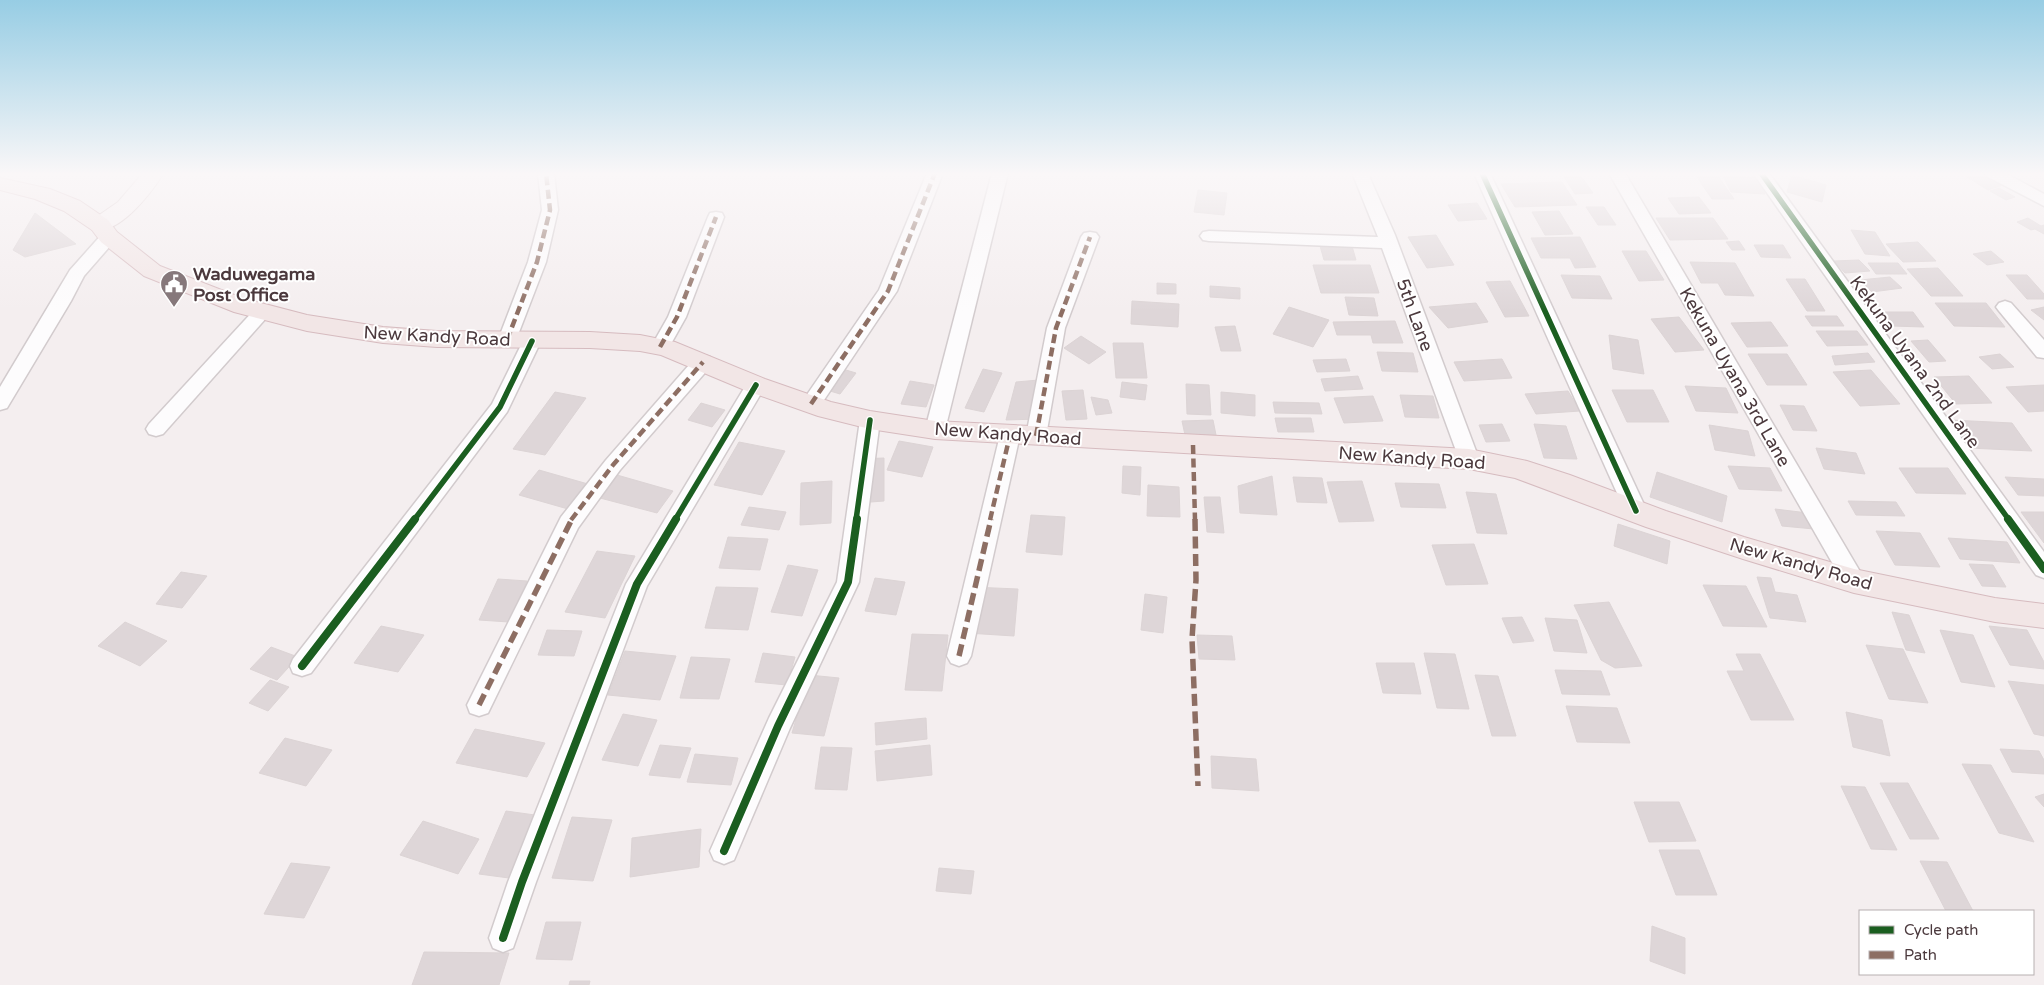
<svg xmlns="http://www.w3.org/2000/svg" width="2044" height="985" font-family="'Varela Round',sans-serif">
<rect width="100%" height="100%" fill="#f4eeef"/>
<g fill="#ded6d8" stroke="#dcd4d5">
<path d="M1694,173H1716L1734,199H1712Z"/>
<path d="M1979,173H1983L2003,185L1988,190L1967,177Z"/>
<path d="M1792,175L1826,185L1822,202L1787,192Z"/>
<path d="M1581,176L1593,193L1575,194L1564,177Z"/>
<path d="M1723,176L1757,178L1765,194L1731,192Z"/>
<path d="M1562,182L1577,205L1515,207L1501,184Z"/>
<path d="M1999,188L2015,197L2006,200L1990,191Z"/>
<path d="M1198,190L1227,193L1224,215L1194,212Z"/>
<path d="M1699,197L1711,213L1679,214L1668,198Z"/>
<path d="M1477,203L1487,219L1458,221L1448,205Z"/>
<path d="M1586,207H1604L1616,225H1598Z"/>
<path d="M1559,211L1573,234L1545,235L1532,212Z"/>
<path d="M35,213L76,244L25,257L13,250Z"/>
<path d="M1656,218H1713L1728,239L1670,240Z"/>
<path d="M2028,218L2041,226L2044,225V234L2035,229L2031,230L2017,222Z"/>
<path d="M1851,230L1875,232L1890,256L1865,254Z"/>
<path d="M1436,235L1454,265L1427,268L1408,237Z"/>
<path d="M1580,237L1596,267L1575,268L1570,258H1541L1531,238Z"/>
<path d="M1739,241L1745,250H1732L1726,242Z"/>
<path d="M1918,242L1936,261L1903,262L1886,244Z"/>
<path d="M1754,245H1783L1791,258L1761,257Z"/>
<path d="M1320,246H1352L1356,260H1324Z"/>
<path d="M1622,251H1646L1664,280L1639,281Z"/>
<path d="M1991,251L2004,262L1987,265L1973,254Z"/>
<path d="M1859,260L1870,271L1845,273L1834,261Z"/>
<path d="M1690,262L1735,263L1754,296L1725,295L1718,283H1701Z"/>
<path d="M1868,263H1898L1907,274H1876Z"/>
<path d="M1313,265H1370L1379,293H1321Z"/>
<path d="M1938,268L1963,296H1931L1907,269Z"/>
<path d="M1561,275L1600,276L1612,299L1572,298Z"/>
<path d="M2006,275H2027L2044,294V299H2027Z"/>
<path d="M1890,277L1902,288L1872,292L1860,280Z"/>
<path d="M1786,279H1805L1825,311H1807Z"/>
<path d="M1510,281L1529,316L1505,317L1486,282Z"/>
<path d="M1157,283L1176,284V294H1157Z"/>
<path d="M1210,286L1240,288V299L1210,297Z"/>
<path d="M1345,297L1374,298L1378,316L1349,315Z"/>
<path d="M1132,301L1179,304L1178,327L1131,324Z"/>
<path d="M1476,303L1488,322L1448,328L1429,307Z"/>
<path d="M1935,303H1986L2005,327L1954,326Z"/>
<path d="M1289,307L1329,320L1313,347L1273,334Z"/>
<path d="M2044,307V320L2031,310Z"/>
<path d="M1881,312H1913L1924,327L1892,326Z"/>
<path d="M1805,316H1837L1844,326H1812Z"/>
<path d="M1679,317L1704,350L1675,352L1651,319Z"/>
<path d="M1395,321L1403,343H1373L1371,335H1337L1333,322Z"/>
<path d="M1771,322L1788,346L1747,347L1731,323Z"/>
<path d="M1235,326L1241,351H1221L1215,327Z"/>
<path d="M1816,331H1857L1868,345L1827,346Z"/>
<path d="M1609,335L1638,340L1644,374L1613,369Z"/>
<path d="M1081,336L1106,352L1089,364L1064,348Z"/>
<path d="M1928,340L1946,361L1929,362L1911,341Z"/>
<path d="M1113,343H1143L1147,378H1116Z"/>
<path d="M1377,352L1413,353L1418,372L1382,371Z"/>
<path d="M1868,353L1875,362L1835,365L1832,356Z"/>
<path d="M1748,354H1787L1807,385H1767Z"/>
<path d="M2000,354L2014,367L1992,369L1979,357Z"/>
<path d="M1346,359L1350,371L1317,372L1313,360Z"/>
<path d="M1502,359L1512,378L1464,381L1454,362Z"/>
<path d="M836,367L856,373L840,394L820,388Z"/>
<path d="M983,369L1002,373L984,412L965,408Z"/>
<path d="M1871,370L1900,404L1860,406L1833,372Z"/>
<path d="M1358,376L1363,389L1325,391L1321,379Z"/>
<path d="M1969,376L1992,403L1956,404L1934,377Z"/>
<path d="M1050,379L1039,419L1006,420L1016,382Z"/>
<path d="M910,381L934,385L926,407L901,404Z"/>
<path d="M1122,382L1147,385L1145,400L1120,397Z"/>
<path d="M1186,384L1209,385L1211,415L1187,414Z"/>
<path d="M2044,385V411L2028,412L2006,387Z"/>
<path d="M1685,386L1726,388L1738,413L1696,411Z"/>
<path d="M1083,390L1087,419L1066,420L1062,391Z"/>
<path d="M1612,390H1653L1669,422H1627Z"/>
<path d="M1568,391L1580,411L1536,414L1525,394Z"/>
<path d="M555,392L586,398L545,455L513,449Z"/>
<path d="M1221,392L1255,395V416L1221,413Z"/>
<path d="M1400,395L1433,396L1439,418L1405,417Z"/>
<path d="M1373,396L1383,421L1344,423L1334,398Z"/>
<path d="M1091,397L1108,400L1112,413L1096,415Z"/>
<path d="M1273,402L1319,403L1322,414L1275,413Z"/>
<path d="M701,403L725,410L712,427L688,420Z"/>
<path d="M1780,405L1804,406L1817,431L1793,430Z"/>
<path d="M1275,418H1311L1314,432H1278Z"/>
<path d="M1213,420L1216,435H1185L1182,421Z"/>
<path d="M1951,420L2012,423L2032,451L1969,448Z"/>
<path d="M1502,424L1510,441L1486,442L1479,425Z"/>
<path d="M1534,424L1566,426L1577,459L1544,458Z"/>
<path d="M1709,425L1748,431L1755,456L1715,450Z"/>
<path d="M899,441L933,447L922,477L887,470Z"/>
<path d="M739,442L785,451L762,495L714,485Z"/>
<path d="M1816,448L1856,453L1865,474L1824,469Z"/>
<path d="M884,458V501L857,503L858,459Z"/>
<path d="M1123,466L1141,467L1140,495L1122,493Z"/>
<path d="M1728,466L1770,468L1782,491L1739,489Z"/>
<path d="M1899,468H1948L1966,494L1916,493Z"/>
<path d="M539,470L588,484L568,509L519,495Z"/>
<path d="M1657,472L1727,496L1722,522L1650,497Z"/>
<path d="M617,475L673,491L657,513L600,498Z"/>
<path d="M1272,476L1277,515L1240,513L1238,486Z"/>
<path d="M1293,477L1322,478L1327,503L1297,502Z"/>
<path d="M2005,477L2044,479V496L2018,495Z"/>
<path d="M832,481L831,523L800,525L801,483Z"/>
<path d="M1362,481L1374,521L1339,522L1327,482Z"/>
<path d="M1395,483L1439,484L1446,508L1401,507Z"/>
<path d="M1148,485L1179,487L1180,517L1147,516Z"/>
<path d="M1466,492L1496,494L1507,534L1477,533Z"/>
<path d="M1204,497H1220L1224,533L1207,532Z"/>
<path d="M1848,501L1896,502L1905,516L1856,515Z"/>
<path d="M749,507L786,512L779,530L741,525Z"/>
<path d="M1775,509L1808,513L1814,529L1782,526Z"/>
<path d="M2021,512H2044V543Z"/>
<path d="M1031,515L1065,517L1062,555L1026,552Z"/>
<path d="M1618,524L1670,541L1667,564L1614,546Z"/>
<path d="M1876,531L1920,533L1940,567L1895,565Z"/>
<path d="M728,537L768,539L760,570L719,568Z"/>
<path d="M1948,538L2007,542L2020,563L1960,559Z"/>
<path d="M1474,544L1488,584L1446,585L1432,545Z"/>
<path d="M597,551L635,556L605,618L565,612Z"/>
<path d="M1969,564L1993,565L2006,587L1982,586Z"/>
<path d="M788,565L818,570L802,616L771,612Z"/>
<path d="M181,572L207,576L182,608L156,604Z"/>
<path d="M1757,577L1771,578L1775,592L1797,595L1806,622L1770,618Z"/>
<path d="M875,578L905,582L896,615L865,611Z"/>
<path d="M498,579L527,581L509,622L479,620Z"/>
<path d="M1703,585L1746,586L1767,627L1723,626Z"/>
<path d="M716,587L758,588L748,630L705,628Z"/>
<path d="M972,587L1018,589L1014,636L967,633Z"/>
<path d="M1145,594L1167,597L1163,633L1141,630Z"/>
<path d="M1609,602L1642,666L1615,668L1601,660L1574,605Z"/>
<path d="M1892,612L1909,615L1925,653L1906,650Z"/>
<path d="M1522,617L1534,641L1513,643L1502,618Z"/>
<path d="M1545,618L1577,620L1587,653L1554,651Z"/>
<path d="M125,622L167,641L140,666L98,646Z"/>
<path d="M381,626L424,635L398,672L354,663Z"/>
<path d="M1989,626L2027,630L2044,662V669L2010,665Z"/>
<path d="M547,630L582,631L574,656L538,655Z"/>
<path d="M1940,630L1973,635L1995,687L1961,682Z"/>
<path d="M912,634L948,635L942,691L905,690Z"/>
<path d="M1197,635L1232,636L1235,660L1199,659Z"/>
<path d="M1866,645L1903,649L1928,703L1889,699Z"/>
<path d="M271,647L298,657L277,680L250,669Z"/>
<path d="M625,651L676,656L660,700L608,695Z"/>
<path d="M763,653L795,657L787,685L755,682Z"/>
<path d="M1424,653L1455,654L1469,709L1437,708Z"/>
<path d="M1736,654H1760L1794,720H1751L1727,671H1744Z"/>
<path d="M691,657L730,659L719,699L680,698Z"/>
<path d="M1376,663H1414L1421,694L1383,693Z"/>
<path d="M1555,670L1601,671L1610,695L1562,694Z"/>
<path d="M809,675L839,678L824,736L792,733Z"/>
<path d="M1475,675L1498,676L1516,736H1492Z"/>
<path d="M270,680L289,687L268,711L249,703Z"/>
<path d="M2008,681L2044,685V736L2034,734Z"/>
<path d="M1566,706L1617,708L1630,743L1577,742Z"/>
<path d="M1846,712L1882,720L1890,756L1853,747Z"/>
<path d="M623,714L657,720L638,766L602,760Z"/>
<path d="M926,718L927,739L876,745L875,723Z"/>
<path d="M475,729L545,743L527,777L456,763Z"/>
<path d="M285,738L332,750L306,786L259,773Z"/>
<path d="M660,745L691,748L680,778L649,775Z"/>
<path d="M930,745L932,775L877,781L875,751Z"/>
<path d="M821,747L852,748L847,790L815,789Z"/>
<path d="M2000,749L2039,751L2044,760V774L2012,772Z"/>
<path d="M695,754L738,758L731,785L687,782Z"/>
<path d="M1211,756L1256,759L1259,791L1212,788Z"/>
<path d="M1962,764L1991,765L2034,842L1999,833Z"/>
<path d="M1880,783H1908L1939,839H1910Z"/>
<path d="M1841,786L1865,787L1897,850L1871,849Z"/>
<path d="M2044,794V807L2035,797Z"/>
<path d="M1634,802H1679L1696,841L1649,842Z"/>
<path d="M506,811L535,815L509,878L479,874Z"/>
<path d="M572,817L612,820L593,881L552,878Z"/>
<path d="M423,821L479,839L458,874L400,855Z"/>
<path d="M701,829L699,867L630,877L632,838Z"/>
<path d="M1659,850H1699L1717,895H1676Z"/>
<path d="M1920,861L1947,862L1973,911H1946Z"/>
<path d="M291,863L330,867L304,918L264,914Z"/>
<path d="M939,868L974,871L971,894L936,891Z"/>
<path d="M546,922H581L572,960L536,959Z"/>
<path d="M1652,926L1685,938V974L1650,961Z"/>
<path d="M424,952L509,953L499,985H412Z"/>
<path d="M570,981H590L589,985H569Z"/>
</g>
<g fill="none" stroke-linecap="round" stroke-linejoin="round">
<defs>
<g id="street">
<path d="M538,173H554L558,210L546,262L516,340L514,344L507,346L500,344L498,340L528,262L542,210Z"/>
<path d="M927,173H943L897,291L818,409L811,411L804,409L801,404L804,399L879,290Z"/>
<path d="M992,173H1008L945,430L942,435L935,437L928,435L925,430Z"/>
<path d="M1354,173H1371L1369,176L1395,235L1479,459L1476,464L1469,467L1462,464L1459,459L1382,248L1209,241L1203,240L1200,236L1203,232L1209,231L1378,237L1353,175Z"/>
<path d="M1474,173H1490L1647,511L1644,517L1636,519L1628,517L1625,511Z"/>
<path d="M1609,173H1625L1862,575L1865,581L1862,587L1854,590L1846,587Z"/>
<path d="M1753,173H1769L2044,552V578L2036,575Z"/>
<path d="M1984,173H2005L2044,194V206L1986,176Z"/>
<path d="M716,212L722,213L724,217L686,317L667,351L660,353L653,351L651,347L668,317L708,217L710,213Z"/>
<path d="M109,232L115,233L118,237L84,276L71,301L7,408L0,410V387L70,270L103,233Z"/>
<path d="M1090,232L1096,233L1099,237L1065,328L1046,436L1043,441L1036,443L1029,441L1026,436L1047,328L1081,237L1084,233Z"/>
<path d="M2005,301L2011,303L2044,340V358L2037,357L1999,311L1996,307L1999,303Z"/>
<path d="M262,306L268,308L271,312L268,316L163,434L156,436L149,434L146,429L149,424L256,308Z"/>
<path d="M532,335L539,337L541,341L507,412L311,673L302,676L293,673L290,666L293,659L492,404L523,341L525,337Z"/>
<path d="M703,355L710,357L713,362L710,367L620,470L578,528L488,713L479,716L470,713L467,705L561,517L606,460L696,357Z"/>
<path d="M756,378L763,380L766,385L647,586L536,882L513,948L503,952L493,948L489,938L508,882L626,584L749,380Z"/>
<path d="M870,413L877,415L880,420L859,582L790,728L734,860L724,864L714,860L710,851L769,718L837,582L860,420L863,415Z"/>
<path d="M1010,428L1017,430L1020,435L971,656L967,663L959,666L951,663L947,656L1000,435L1003,430Z"/>
</g>
<path id="secondary" d="M143,173H164C151,193 119,236 92,230L89,225L92,220L118,202Z"/>
<path id="primary" d="M0,178L50,189L80,201L108,220L117,232L160,266L242,298L307,315L383,327L437,331L590,332L640,335L675,342L765,379L831,402L870,411L935,421L1469,449L1527,461L1570,475L1666,511L1744,537L1854,569L1995,598L2044,604V628L1995,622L1854,593L1743,559L1646,527L1515,478L1469,469L935,439L870,429L818,416L747,391L661,355L640,351L590,348L437,347L383,343L307,331L234,312L144,276L101,242L92,230L64,211L35,199L0,190Z"/>
</defs>
<use href="#street" stroke="#d2cbcd" stroke-width="3"/>
<use href="#secondary" stroke="#d8c9ca" stroke-width="2"/>
<use href="#primary" stroke="#d6bbbf" stroke-width="2"/>
<use href="#street" fill="#fdfcfd" fill-rule="evenodd"/>
<use href="#secondary" fill="#f7f1f2" fill-rule="evenodd"/>
<use href="#primary" fill="#f2e6e6" fill-rule="evenodd"/>
<g stroke="#8d6e63" stroke-width="4.5" stroke-dasharray="9 4.5" stroke-linecap="butt">
<path d="M507,340L537,262L550,210L546,173"/>
<path d="M660,347L677,317L716,217"/>
<path d="M811,404L888,291L935,173"/>
<path d="M1036,436L1056,328L1090,237"/>
<path d="M1193,445L1195,520"/>
<path d="M571,520L613,465L703,362"/>
<path d="M990,520L1010,435"/>
</g>
<g stroke="#8d6e63" stroke-width="5.5" stroke-dasharray="12 5.5" stroke-linecap="butt">
<path d="M1195,519L1196,580L1192,639L1198,786"/>
<path d="M959,656L991,519"/>
<path d="M479,705L572,519"/>
</g>
<defs>
<g id="cycleway-far1">
<path d="M1482,173L1636,511"/>
<path d="M1761,173L2009,520"/>
<path d="M414,520L500,407L532,341"/>
<path d="M675,520L756,385"/>
<path d="M856,520L870,420"/>
</g>
<g id="cycleway">
<path d="M2008,519L2044,569"/>
<path d="M302,666L415,519"/>
<path d="M724,851L778,726L848,582L857,519"/>
<path d="M503,938L522,882L637,584L676,519"/>
</g>
</defs>
<use href="#cycleway-far1" stroke="#fff" stroke-width="8"/>
<use href="#cycleway" stroke="#fff" stroke-width="11"/>
<use href="#cycleway-far1" stroke="#1b5e20" stroke-width="5.5"/>
<use href="#cycleway" stroke="#1b5e20" stroke-width="8"/>
</g>
<linearGradient id="sky" x2="0" y2="1"><stop stop-color="#97cde4"/><stop offset="0.56" stop-color="#faf7f8"/><stop offset="1" stop-color="#faf7f8" stop-opacity="0"/></linearGradient>
<rect width="2044" height="311" fill="url(#sky)"/>
<defs>
<symbol id="civic-pin" viewBox="-11 -11 22 30"><path d="M0 17L-7.5 6A9.5 9.5 0 1 1 7.5 6Z" fill="#86787b" stroke="#fff"/><path d="M-.6-6.5H3V-4.5H.6V-3L4-1V1h2V6H-6V1h2V-1L-.6-3ZM-1.2 2.5V6h2.4V2.5Z" fill="#fff"/></symbol>
</defs>
<g fill-rule="evenodd">
<use href="#civic-pin" x="158" y="268" width="32" height="43"/>
</g>
<g text-anchor="middle" stroke-width="4" stroke-linejoin="round" paint-order="stroke">
<g font-size="18" font-weight="bold" fill="#4b393d" stroke="#fff" text-anchor="start">
<text x="193" y="280">Waduwegama<tspan x="193" dy="21">Post Office</tspan></text>
</g>
<g font-size="18" fill="#4b393d" stroke="#fff">
<text transform="translate(1415 315) rotate(70)" y="6">5th Lane</text>
<text transform="translate(437 336) rotate(3)" y="6">New Kandy Road</text>
<text transform="translate(1915 362) rotate(54)" y="6">Kekuna Uyana 2nd Lane</text>
<text transform="translate(1735 377) rotate(60)" y="6">Kekuna Uyana 3rd Lane</text>
<text transform="translate(1008 434) rotate(4)" y="6">New Kandy Road</text>
<text transform="translate(1412 458) rotate(4)" y="6">New Kandy Road</text>
<text transform="translate(1801 564) rotate(16)" y="6">New Kandy Road</text>
</g>
</g>
<rect x="1859" y="910" width="175" height="65" fill="#ffffff" stroke="#b7b0b1"/>
<rect x="1869" y="926" width="25" height="8" fill="#1b5e20" stroke="#b7b0b1"/>
<text x="1904" y="935" font-size="15" fill="#4b393d">Cycle path</text>
<rect x="1869" y="951" width="25" height="8" fill="#8d6e63" stroke="#b7b0b1"/>
<text x="1904" y="960" font-size="15" fill="#4b393d">Path</text>
</svg>
